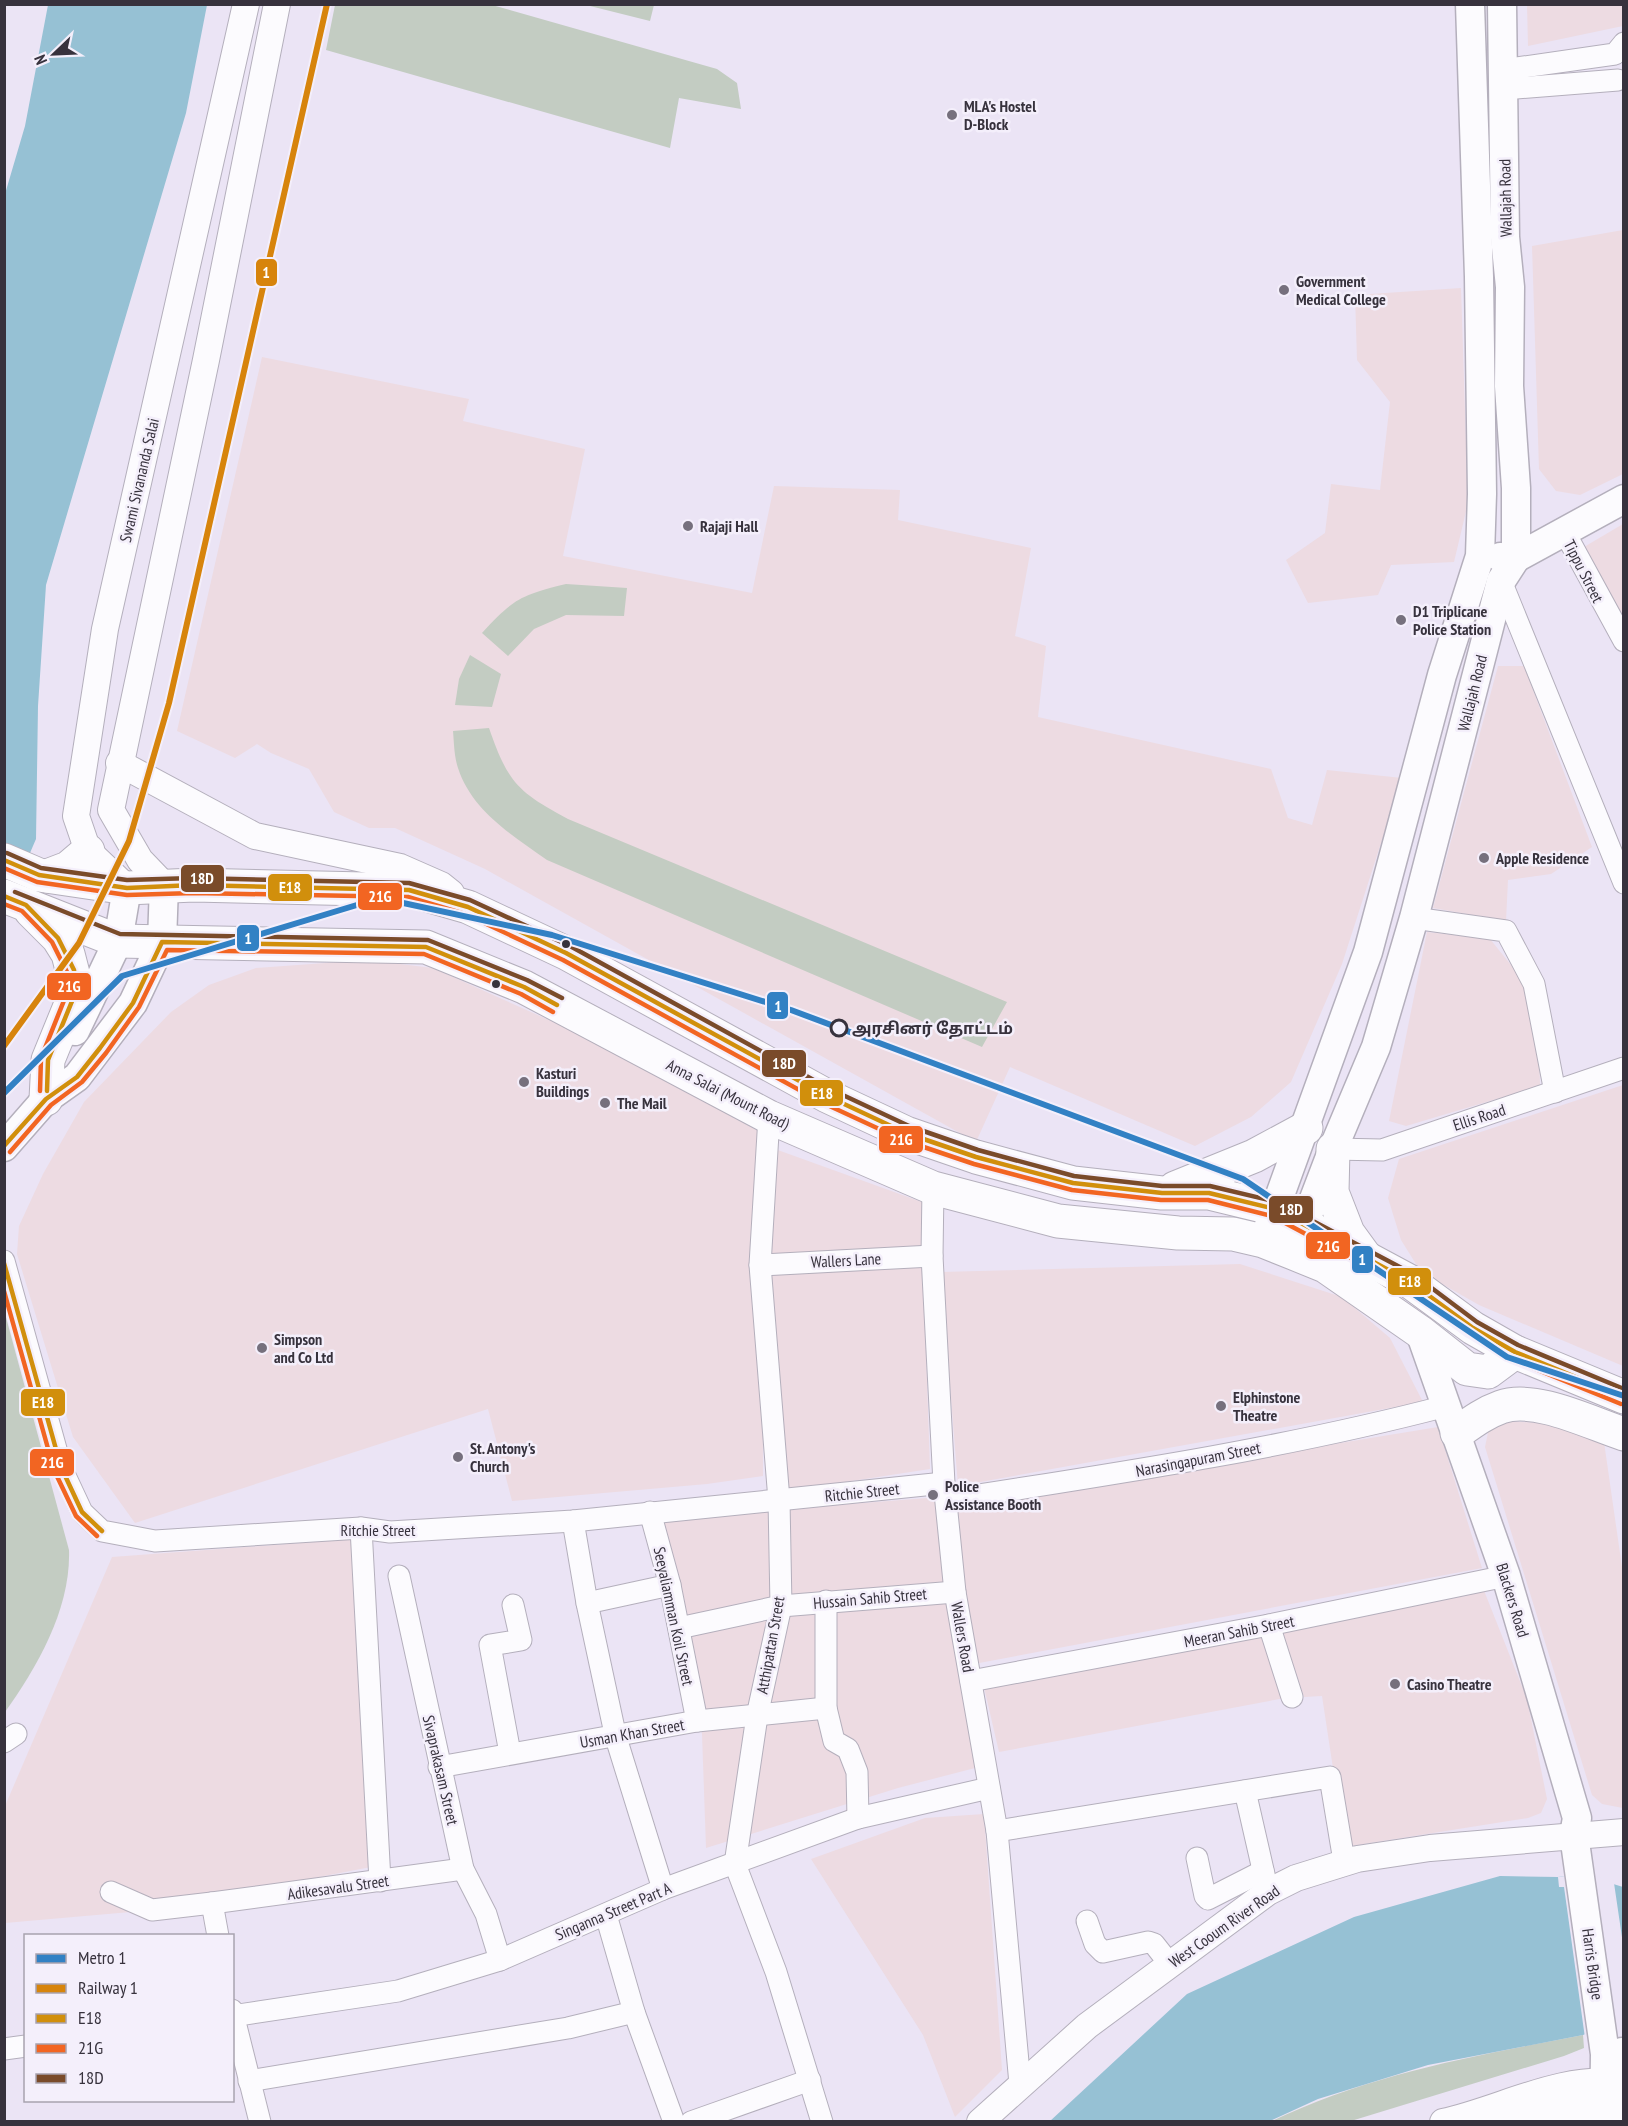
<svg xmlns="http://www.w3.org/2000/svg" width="1628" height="2126" font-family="'PT Sans Narrow','Noto Sans Tamil',sans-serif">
<rect width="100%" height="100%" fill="#ebe4f5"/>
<g fill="#eddbe2">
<path d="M1527,5H1623V26L1528,46Z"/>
<path d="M1623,230V474L1580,495L1556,491L1539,469L1532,246Z"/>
<path d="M1461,288L1468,503L1454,562L1391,565L1378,595L1308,603L1286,560L1325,533L1331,484L1380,490L1390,402L1357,360L1355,295Z"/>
<path d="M262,357L469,399L463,421L585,449L563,556L752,593L774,486L900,490L898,520L1031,548L1015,636L1046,646L1038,717L1271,769L1288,818L1312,825L1327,770L1402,778L1342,964L1291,1082L1251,1117L1195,1146L1010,1067L976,1142L485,869L395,828H369L334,812L309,769L271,753L257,744L235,758L177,731Z"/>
<path d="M1623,524V616L1617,618L1584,547Z"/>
<path d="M1498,666H1524L1592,847L1551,874L1508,880L1506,921L1433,908Z"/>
<path d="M1427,932L1490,939L1528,986L1539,1042L1540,1086L1406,1126L1389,1121Z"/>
<path d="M367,960L433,968L598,1042L762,1133L763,1476L707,1484L512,1501L488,1409L135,1523L73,1437L17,1254L19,1226L43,1174L84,1102L171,1012L209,985L256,968Z"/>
<path d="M1623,1085V1366L1479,1305L1421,1272L1401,1240L1388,1198L1399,1159Z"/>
<path d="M775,1149L933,1206L923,1251L764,1254Z"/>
<path d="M1240,1264L1342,1297L1390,1338L1423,1402L958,1486L941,1272Z"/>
<path d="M923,1265L930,1469L780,1492L767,1270Z"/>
<path d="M1508,1421L1554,1424L1604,1442L1623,1574V1808L1602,1804L1592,1795L1485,1447L1489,1428Z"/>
<path d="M1438,1427L1482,1568L974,1664L954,1517L963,1505Z"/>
<path d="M940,1497L975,1768L898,1788L706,1848L702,1734L657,1519Z"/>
<path d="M354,1539L371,1867L142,1911L5,1923V1806L112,1557Z"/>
<path d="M1483,1588L1527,1699L1547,1799L1541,1813L1528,1818L1345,1847L1322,1696L1304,1697L1281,1628Z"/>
<path d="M1265,1632L1285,1698L999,1752L983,1683Z"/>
<path d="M984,1814L1002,2070L955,2117L923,2035L811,1859L925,1818Z"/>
</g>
<g fill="#c3ccc2">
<path d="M335,5H492L717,69L737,83L741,109L679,98L670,148L326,50Z"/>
<path d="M586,5H654L650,21Z"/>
<path d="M566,584L627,588L624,616L566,615L534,629L508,656L482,633C513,599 521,595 566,584Z"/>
<path d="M470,655L501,674L492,707L455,705L459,679Z"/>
<path d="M489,728C508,783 518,792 568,819L1007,1002L982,1047L547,860C512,835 472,811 458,768C454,756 454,742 453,731Z"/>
<path d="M4,1310L69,1550C71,1608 38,1666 5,1712Z"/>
<path d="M1583,2035L1584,2048L1564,2056L1351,2121L1270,2122C1372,2073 1474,2056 1583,2035Z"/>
</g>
<g fill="#96c1d4">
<path d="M48,5H207L186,113L46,585L38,706L36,839L5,911V194L25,126Z"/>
<path d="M1581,1874L1623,1887V2020L1583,2035L1428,2065L1318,2099L1270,2121L1049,2122L1187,1994L1354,1917L1500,1876L1558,1877Z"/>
</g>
<path fill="#ebe4f5" d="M1587,1873L1614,1883L1624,1951V2023L1585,2038L1564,1887H1559L1558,1877Z"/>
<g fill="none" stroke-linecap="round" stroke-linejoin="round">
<defs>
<g id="minor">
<path d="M1503,70L1615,54L1624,43"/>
<path d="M1504,89L1618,80"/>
<path d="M1564,531L1624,641"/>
<path d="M1501,581L1624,883"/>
<path d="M1414,918L1506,931L1534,984L1555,1092"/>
<path d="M769,1117L760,1265L779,1500L781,1606L757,1716L735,1864L776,1972L822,2122"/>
<path d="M1333,1149L1382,1150L1624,1068"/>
<path d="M933,1188L932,1256L944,1483L955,1592L997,1831L1020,2084"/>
<path d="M4,1261L61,1467L82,1512L102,1531L155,1541L361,1528L390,1532L573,1521L944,1483"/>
<path d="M760,1265L932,1256"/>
<path d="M947,1500C1114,1474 1282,1449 1446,1406"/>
<path d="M650,1512L670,1585L697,1721"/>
<path d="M573,1521L587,1603L616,1738L663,1889"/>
<path d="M361,1528L380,1881"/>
<path d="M399,1576L463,1869L486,1914L500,1960"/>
<path d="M826,1601V1708L834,1741L848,1749L857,1772L858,1818"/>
<path d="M587,1603L670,1585"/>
<path d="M1269,1625L1292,1697"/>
<path d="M679,1628L781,1606L955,1592"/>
<path d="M971,1681L1269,1625L1506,1576"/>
<path d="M4,1742L16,1734"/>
<path d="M510,1753L490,1645L521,1640L513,1605"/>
<path d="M439,1767L697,1721L826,1708"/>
<path d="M1245,1791L1266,1883"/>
<path d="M997,1831L1330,1777L1344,1861"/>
<path d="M1197,1858L1205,1896L1208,1899L1263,1871"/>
<path d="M111,1892L152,1910L212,1903L218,1936"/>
<path d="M212,1903L463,1869"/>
<path d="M606,1915L634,2012L674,2122"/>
<path d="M1087,1921L1095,1944L1103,1952L1148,1942L1154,1944L1169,1963"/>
<path d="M232,2010L260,2122"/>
<path d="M232,2016L398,1991L500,1960L663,1889L858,1818L989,1788"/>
<path d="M4,2049L26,2046"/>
<path d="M249,2081L568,2028L634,2012"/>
<path d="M691,2122L810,2080"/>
</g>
<g id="tertiary">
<path d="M119,763L255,836L400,867L441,885L451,893"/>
<path d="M164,885L140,860L111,810L206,360L277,4"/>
<path d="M127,888L88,851L76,816L105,629L246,4"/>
<path d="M1496,2116L1624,2104"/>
<path d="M980,2122L1087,2026L1268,1892L1296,1878L1357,1859L1430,1848L1624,1832"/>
<path d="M1443,2122C1502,2109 1561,2074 1623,2083"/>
</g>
<g id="secondary">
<path d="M1500,557L1516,558L1624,499"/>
<path d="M75,1031L118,941L127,888"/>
<path d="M46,1099L77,1077L133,1003L162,942L164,885"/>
<path d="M4,1147L46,1099L54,1079"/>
<path d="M1267,1231L1368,952L1442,675L1480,556L1482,494L1479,277L1470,4"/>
<path d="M1296,1246L1333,1149L1376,1047L1414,918L1501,581L1516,558V488L1509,386L1510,287L1505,237L1502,4"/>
<path d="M1420,1332L1506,1576L1577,1818L1574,1835L1605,2054L1604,2122"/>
<path d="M1622,2122V2052"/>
</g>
<g id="primary">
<path d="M4,860L39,875L127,888L194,885L409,890L468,907L566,953L827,1096L906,1133L976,1157L1073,1183L1162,1193H1209L1275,1209L1409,1281L1473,1328L1515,1352L1624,1397"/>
<path d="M47,876L68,868L88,851"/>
<path d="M4,896L118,941L426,947L524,987L769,1117L933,1188L1058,1221L1178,1233L1233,1234L1263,1241L1293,1253L1325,1266L1420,1332L1467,1369L1488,1372L1515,1352"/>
<path d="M31,911L58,938L68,954L77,989L48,1060L46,1099"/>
<path d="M1333,1149L1332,1192L1348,1233L1364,1255"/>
<path d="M1175,1188L1254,1156L1306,1128"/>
<path d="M1457,1433C1471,1423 1484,1413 1501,1407C1535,1395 1590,1423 1624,1434"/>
</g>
</defs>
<use href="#minor" stroke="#b4afbc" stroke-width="23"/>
<use href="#tertiary" stroke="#b4afbc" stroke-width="28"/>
<use href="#secondary" stroke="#b4afbc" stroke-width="31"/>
<use href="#primary" stroke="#b4afbc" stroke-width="35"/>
<use href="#minor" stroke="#fcfbfe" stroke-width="21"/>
<use href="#tertiary" stroke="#fcfbfe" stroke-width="26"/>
<use href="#secondary" stroke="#fcfbfe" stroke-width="28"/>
<use href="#primary" stroke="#fcfbfe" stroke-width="33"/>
<defs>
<g id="bus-1">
<path d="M4,860L39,875L127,888L194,885L409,890L468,907L566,953L827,1096L906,1133L976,1157L1073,1183L1162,1193H1209L1275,1209L1409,1281L1473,1328L1515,1352L1624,1397"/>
<path d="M4,896L26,905L58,938L74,970L77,989L48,1060L47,1091"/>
<path d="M4,1146L46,1099L77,1077L100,1048L133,1003L162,942L426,947L524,987L557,1005"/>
<path d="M4,1263L61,1467L82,1512L102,1531"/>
</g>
<g id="bus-2">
<path d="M4,868L37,882L127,895L194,893L408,897L465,914L563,960L823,1103L903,1140L974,1164L1072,1190L1161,1200H1208L1272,1216L1405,1287L1469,1334L1511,1359L1621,1404"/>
<path d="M4,904L22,911L52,942L67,972L69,988L41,1058L40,1091"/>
<path d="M10,1152L51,1105L82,1082L106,1053L139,1007L167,950L424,954L521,994L553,1012"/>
<path d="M4,1291L54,1470L76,1516L97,1536"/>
</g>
<g id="bus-3">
<path d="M7,853L41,868L127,880L194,878L409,883L470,900L570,946L830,1089L909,1126L978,1150L1074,1176L1162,1186H1210L1277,1202L1413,1274L1477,1322L1518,1345L1624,1389"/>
<path d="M15,892L120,934L428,940L527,980L562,998"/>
</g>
</defs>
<use href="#bus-1" stroke="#f4effb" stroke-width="9"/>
<use href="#bus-2" stroke="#f4effb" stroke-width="9"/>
<use href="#bus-3" stroke="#f4effb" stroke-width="9"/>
<use href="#bus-1" stroke="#d18f0c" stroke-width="4.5"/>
<use href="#bus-2" stroke="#f26522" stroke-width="4.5"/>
<use href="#bus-3" stroke="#7a4b2a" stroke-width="4.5"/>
<defs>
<path id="rail-1" d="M4,1046L79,943L129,841L169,703L327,4"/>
</defs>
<use href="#rail-1" stroke="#f4effb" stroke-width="10"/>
<use href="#rail-1" stroke="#d7840c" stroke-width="6"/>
<defs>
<path id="metro-1" d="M4,1093L122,976L380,898L552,935L791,1010L1243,1179L1507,1357L1624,1396"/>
</defs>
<use href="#metro-1" stroke="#f4effb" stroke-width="10"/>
<use href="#metro-1" stroke="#3281c4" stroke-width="6"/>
</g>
<g fill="#76707d" stroke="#f4effb" stroke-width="2">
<circle cx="952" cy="115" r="6"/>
<circle cx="1284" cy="290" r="6"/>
<circle cx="688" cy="526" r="6"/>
<circle cx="1401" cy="620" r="6"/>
<circle cx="1484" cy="858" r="6"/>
<circle cx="524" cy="1082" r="6"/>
<circle cx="605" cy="1103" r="6"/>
<circle cx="262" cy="1348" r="6"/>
<circle cx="1221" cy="1406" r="6"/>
<circle cx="458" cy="1457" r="6"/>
<circle cx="933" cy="1495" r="6"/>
<circle cx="1395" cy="1684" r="6"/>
</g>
<g fill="#37323d" stroke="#f4effb" stroke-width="2">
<circle cx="566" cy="944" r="5"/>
<circle cx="496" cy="984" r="5"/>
</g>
<circle fill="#f4effb" stroke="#37323d" stroke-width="3" cx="839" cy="1028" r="8"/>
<g text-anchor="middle" stroke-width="5" stroke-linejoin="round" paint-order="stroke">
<g font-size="16" font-weight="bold" fill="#37323d" stroke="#f4effb" text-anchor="start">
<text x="964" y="112">MLA's Hostel<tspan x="964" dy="18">D-Block</tspan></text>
<text x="1296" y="287">Government<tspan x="1296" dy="18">Medical College</tspan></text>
<text x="700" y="532">Rajaji Hall</text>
<text x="1413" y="617">D1 Triplicane<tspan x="1413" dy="18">Police Station</tspan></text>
<text x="1496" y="864">Apple Residence</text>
<text x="536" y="1079">Kasturi<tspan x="536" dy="18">Buildings</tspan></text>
<text x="617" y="1109">The Mail</text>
<text x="274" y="1345">Simpson<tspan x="274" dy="18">and Co Ltd</tspan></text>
<text x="1233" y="1403">Elphinstone<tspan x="1233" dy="18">Theatre</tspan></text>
<text x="470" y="1454">St. Antony's<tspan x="470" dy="18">Church</tspan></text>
<text x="945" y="1492">Police<tspan x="945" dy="18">Assistance Booth</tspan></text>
<text x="1407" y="1690">Casino Theatre</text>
</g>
<g font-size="16" fill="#37323d" stroke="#f4effb">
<text transform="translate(1505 198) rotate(-91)" y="6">Wallajah Road</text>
<text transform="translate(139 480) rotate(-77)" y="6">Swami Sivananda Salai</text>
<text transform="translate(1584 571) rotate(63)" y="6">Tippu Street</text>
<text transform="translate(1472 693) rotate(-76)" y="6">Wallajah Road</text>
<text transform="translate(728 1094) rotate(27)" y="6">Anna Salai (Mount Road)</text>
<text transform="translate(1479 1117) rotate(-18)" y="6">Ellis Road</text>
<text transform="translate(846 1260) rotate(-3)" y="6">Wallers Lane</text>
<text transform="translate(1198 1459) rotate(-11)" y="6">Narasingapuram Street</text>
<text transform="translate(862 1492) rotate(-6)" y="6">Ritchie Street</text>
<text x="378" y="1536">Ritchie Street</text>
<text transform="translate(870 1598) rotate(-5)" y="6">Hussain Sahib Street</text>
<text transform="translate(1513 1600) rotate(73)" y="6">Blackers Road</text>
<text transform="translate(674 1616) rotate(78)" y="6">Seeyaliamman Koil Street</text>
<text transform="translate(1239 1631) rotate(-11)" y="6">Meeran Sahib Street</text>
<text transform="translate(963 1637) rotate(80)" y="6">Wallers Road</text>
<text transform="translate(770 1645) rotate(-80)" y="6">Atthipattan Street</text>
<text transform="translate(632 1733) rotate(-10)" y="6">Usman Khan Street</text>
<text transform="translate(441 1770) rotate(77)" y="6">Sivaprakasam Street</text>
<text transform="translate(338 1887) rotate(-8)" y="6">Adikesavalu Street</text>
<text transform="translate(613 1911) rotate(-23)" y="6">Singanna Street Part A</text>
<text transform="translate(1224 1926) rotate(-35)" y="6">West Cooum River Road</text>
<text transform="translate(1593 1964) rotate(82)" y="6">Harris Bridge</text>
</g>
<g font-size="16" font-weight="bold" fill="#37323d" stroke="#f4effb" text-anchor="start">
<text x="852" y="1034">அரசினர் தோட்டம்</text>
</g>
</g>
<g stroke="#f4effb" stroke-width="2">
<rect x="255" y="258" width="23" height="29" rx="6" fill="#d7840c"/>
<rect x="180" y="864" width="45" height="29" rx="6" fill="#7a4b2a"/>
<rect x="267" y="873" width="46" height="29" rx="6" fill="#d18f0c"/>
<rect x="357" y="882" width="46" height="29" rx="6" fill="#f26522"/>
<rect x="236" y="924" width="24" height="28" rx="6" fill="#3281c4"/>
<rect x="46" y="972" width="46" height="29" rx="6" fill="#f26522"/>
<rect x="766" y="991" width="23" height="29" rx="6" fill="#3281c4"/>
<rect x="761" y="1049" width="46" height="29" rx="6" fill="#7a4b2a"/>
<rect x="799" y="1079" width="45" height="28" rx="6" fill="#d18f0c"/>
<rect x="878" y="1125" width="46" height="29" rx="6" fill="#f26522"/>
<rect x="1268" y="1195" width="46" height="29" rx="6" fill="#7a4b2a"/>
<rect x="1305" y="1231" width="46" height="29" rx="6" fill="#f26522"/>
<rect x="1351" y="1245" width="23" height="29" rx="6" fill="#3281c4"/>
<rect x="1387" y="1267" width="45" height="29" rx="6" fill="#d18f0c"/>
<rect x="20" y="1388" width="46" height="29" rx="6" fill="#d18f0c"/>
<rect x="29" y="1448" width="46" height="29" rx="6" fill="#f26522"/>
</g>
<g font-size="16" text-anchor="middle" font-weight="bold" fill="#fff">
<text x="266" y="278">1</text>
<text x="202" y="884">18D</text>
<text x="290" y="893">E18</text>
<text x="380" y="902">21G</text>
<text x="248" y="944">1</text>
<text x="69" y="992">21G</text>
<text x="778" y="1012">1</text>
<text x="784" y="1069">18D</text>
<text x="822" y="1099">E18</text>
<text x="901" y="1145">21G</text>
<text x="1291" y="1215">18D</text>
<text x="1328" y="1252">21G</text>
<text x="1362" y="1265">1</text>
<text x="1410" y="1287">E18</text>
<text x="43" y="1408">E18</text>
<text x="52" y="1468">21G</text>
</g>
<rect width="1628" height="2126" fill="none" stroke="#37323d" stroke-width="12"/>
<rect x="24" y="1934" width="210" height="168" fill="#f4effb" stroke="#a8a3af" stroke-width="1.5"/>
<rect x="36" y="1954" width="30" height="9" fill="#3281c4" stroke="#a8a3af" stroke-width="1.5"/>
<text x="78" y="1964" font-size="18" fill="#37323d">Metro 1</text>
<rect x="36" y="1984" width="30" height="9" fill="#d7840c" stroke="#a8a3af" stroke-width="1.5"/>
<text x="78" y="1994" font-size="18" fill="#37323d">Railway 1</text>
<rect x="36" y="2014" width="30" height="9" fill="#d18f0c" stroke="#a8a3af" stroke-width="1.5"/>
<text x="78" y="2024" font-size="18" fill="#37323d">E18</text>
<rect x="36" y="2044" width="30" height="9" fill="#f26522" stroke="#a8a3af" stroke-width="1.5"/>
<text x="78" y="2054" font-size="18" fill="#37323d">21G</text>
<rect x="36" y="2074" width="30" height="9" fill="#7a4b2a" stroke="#a8a3af" stroke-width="1.5"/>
<text x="78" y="2084" font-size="18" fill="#37323d">18D</text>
<g transform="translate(54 54) rotate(247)" stroke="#f4effb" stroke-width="4.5" paint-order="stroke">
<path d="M0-4.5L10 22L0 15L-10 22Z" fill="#37323d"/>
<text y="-9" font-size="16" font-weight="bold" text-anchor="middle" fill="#37323d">N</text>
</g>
</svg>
